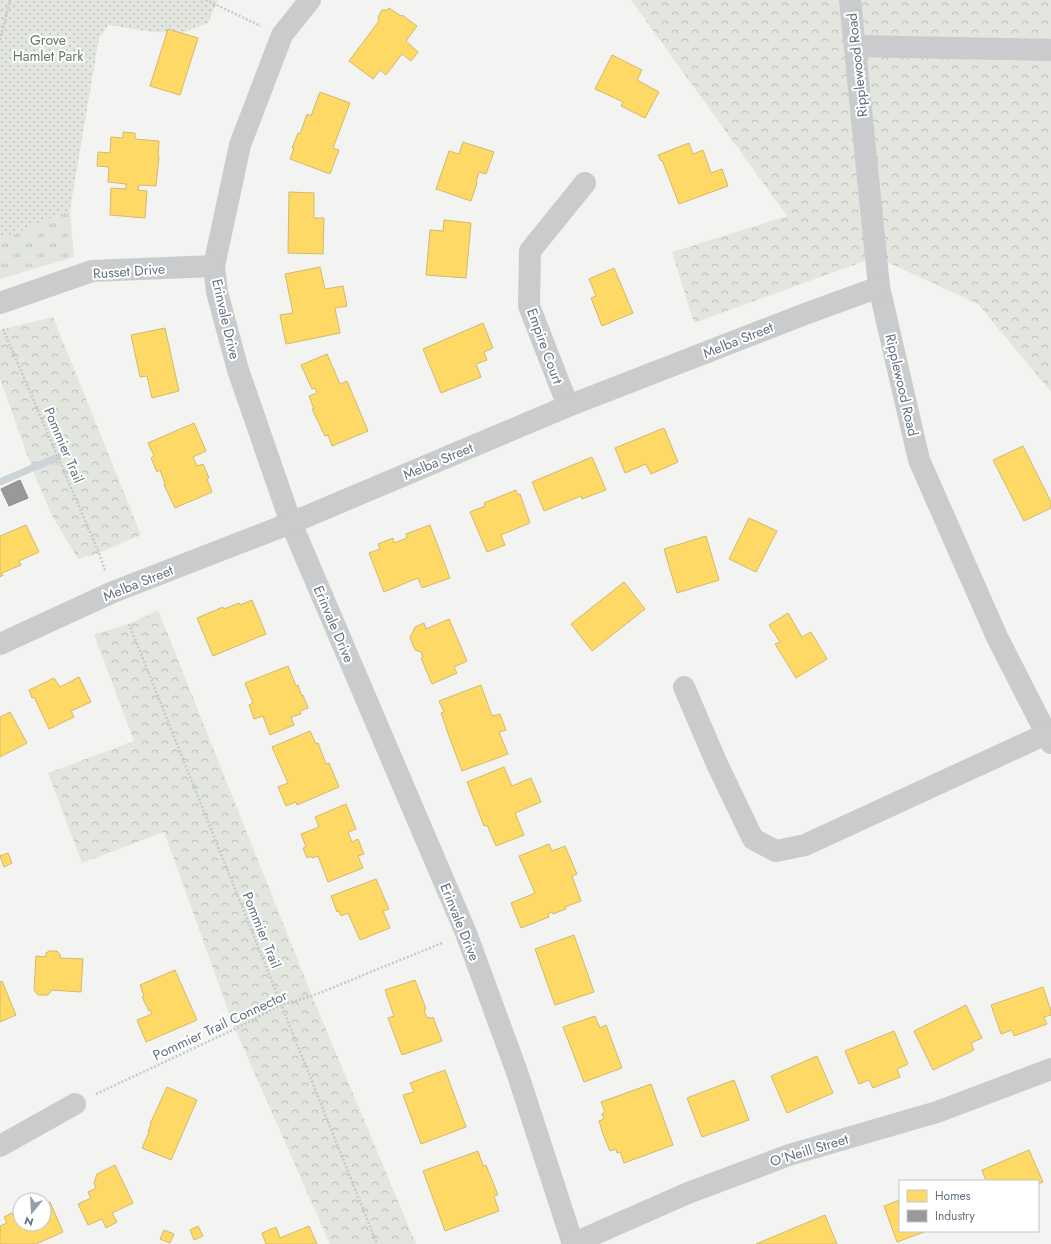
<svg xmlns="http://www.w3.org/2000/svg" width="1051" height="1244" font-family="Jost,sans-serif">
<defs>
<pattern id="grass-tufts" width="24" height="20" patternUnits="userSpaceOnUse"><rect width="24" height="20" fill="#e2e6df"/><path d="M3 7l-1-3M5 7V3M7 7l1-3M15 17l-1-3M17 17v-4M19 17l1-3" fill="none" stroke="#bbbfba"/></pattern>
<pattern id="forest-crowns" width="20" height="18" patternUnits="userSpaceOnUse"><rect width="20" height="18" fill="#e2e6df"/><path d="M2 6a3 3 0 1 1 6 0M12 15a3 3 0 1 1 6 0" fill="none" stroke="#bbbfba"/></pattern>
<pattern id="park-dots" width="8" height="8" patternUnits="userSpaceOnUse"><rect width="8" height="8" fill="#e2e6df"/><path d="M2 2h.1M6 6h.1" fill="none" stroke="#bbbfba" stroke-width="1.8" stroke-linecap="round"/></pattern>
</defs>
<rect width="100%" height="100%" fill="#f3f3f1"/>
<path fill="url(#grass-tufts)" d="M70,210L74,257L0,279V240Z"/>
<g fill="url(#forest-crowns)">
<path d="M631,0H1051V392L978,304L876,257L694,323L672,252L787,216Z"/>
<path d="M53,317L141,535L99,553L78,559L51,514L32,468L0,379V331L3,329Z"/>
<path d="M158,610L312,996L416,1244H330L235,1029L164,832L82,863L48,773L134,741L94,634L129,624Z"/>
</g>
<path fill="url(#park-dots)" d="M0,0H218L208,23L182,33L152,32L109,25L99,38L70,210L0,240Z"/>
<g fill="#ffd966" stroke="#d0ba6e">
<path d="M389,8L401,16L402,15L417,26L406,41L418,52L411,61L402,54L386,75L380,70L373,79L349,61L379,21L378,17L382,10H387Z"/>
<path d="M168,29L198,38L180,95L150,86Z"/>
<path d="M612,55L642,70L637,80L659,92L645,118L621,106L623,102L595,89Z"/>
<path d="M320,92L350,103L333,148L339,150L330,174L290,159L294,148H292L298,133L300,134L307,114L311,116Z"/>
<path d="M123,132L135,133V139L159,141L158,157H159L156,186L139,185L138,190L147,191L145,218L110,215L111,188L126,189V184L108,182L109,167L97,166L98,152L110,153L111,137L123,138Z"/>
<path d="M463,142L494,152L486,174L479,172L476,182L477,183L471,201L436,189L449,151L459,154Z"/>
<path d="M689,143L693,154L703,150L711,173L722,169L728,186L679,204L662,160L661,161L658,155Z"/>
<path d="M289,192L314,193V218H324L323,254L288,253Z"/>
<path d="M444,220L471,223L466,278L426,275L430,230L443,231Z"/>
<path d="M320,267L325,289L343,286L347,306L335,308L340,333L286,344L280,315L293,313L285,274Z"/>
<path d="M614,268L633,313L602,326L591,298L596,296L589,279Z"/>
<path d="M483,323L493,348L484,352L487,360L476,364L481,377L441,393L423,349Z"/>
<path d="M165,328L179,391L152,398L147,376L140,377L131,335Z"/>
<path d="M327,354L340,384L347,381L368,431L332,446L328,435L325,436L312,409H314L309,396L317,393L315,388L312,389L301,365Z"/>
<path d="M194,423L206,451L193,457L197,466L203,464L209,478L207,479L212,492L175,508L164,485L165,484L160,470L157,472L151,458L154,456L148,443Z"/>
<path d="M664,428L678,462L651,474L646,464L625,473L615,448Z"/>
<path d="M1023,446L1051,502V508L1024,521L993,460Z"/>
<path d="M592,457L606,490L582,499L581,496L544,511L532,482Z"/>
<path d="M516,490L518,495L520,494L530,523L501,535L505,545L487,552L470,512L485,506L484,503Z"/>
<path d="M749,518L777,531L756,572L729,559Z"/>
<path d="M26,525L39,552L19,561L21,565L2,573L3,575L0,577V536Z"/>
<path d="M430,525L450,578L422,588L418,578L384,592L369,553L380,549L378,544L393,538L394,543L407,538L406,534Z"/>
<path d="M706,536L719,580L677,593L664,549Z"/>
<path d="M624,582L645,609L592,651L571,624Z"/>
<path d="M252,600L266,634L213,656L197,618L223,607L224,609L239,603L240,605Z"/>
<path d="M788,613L802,637L811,632L827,659L796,678L775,644L780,642L769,625Z"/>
<path d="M449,619L467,661L454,667L457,673L432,684L421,658L423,657L421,652L415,650L410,638L415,627L424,623L426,629Z"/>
<path d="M288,666L296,686L298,685L302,696L303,695L308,708L300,711L301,714L291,717L294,725L270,735L263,716L254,719L249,705L253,703L245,683Z"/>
<path d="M79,677L91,702L71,711L74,717L49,729L34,697L32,698L29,690L54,678L60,687Z"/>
<path d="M481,685L492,716L500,714L506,730L499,732L508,754L462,771L446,728V727L441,713L444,712L439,701Z"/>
<path d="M10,712L27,743L0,757V717Z"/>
<path d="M310,731L316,744L318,743L326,764L329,763L339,787L297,805L296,802L286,806L278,787L288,783L272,747Z"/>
<path d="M504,767L512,786L531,778L541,802L515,813L524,835L496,846L487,825L484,826L467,782Z"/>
<path d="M346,804L356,829L348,832L352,842L358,839L364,854L358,856L363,868L328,882L318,856L312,858L311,856L307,858L303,848L306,847L301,834L319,827L315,817Z"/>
<path d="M549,844L552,851L565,846L577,874L572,876L581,901L565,907L566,909L553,914L552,912L548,914L549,917L521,928L511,903L535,893L519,856Z"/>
<path d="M8,853L12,863L4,867L0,856Z"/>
<path d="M376,879L389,909L383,911L390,928L360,940L348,913L341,916L339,911L337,912L331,896Z"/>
<path d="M574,935L594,992L555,1005L535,949Z"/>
<path d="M49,951H57L60,954V958L83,959L81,992L52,990L48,995H38L34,990L36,956L46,957V953Z"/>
<path d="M175,970L197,1020L146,1042L137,1020L152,1014L150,1010L149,1011L142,997L144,996L140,985Z"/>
<path d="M415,980L426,1009L424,1010L427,1018L429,1017L430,1019L433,1017L442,1041L402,1055L388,1018L394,1016L385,990Z"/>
<path d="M2,981L16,1015L0,1022V982Z"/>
<path d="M1043,987L1051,1011V1015L1044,1017L1047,1024L1014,1036L1012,1030L1001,1034L991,1005Z"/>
<path d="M966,1005L982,1038L971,1043L974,1050L933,1070L914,1031Z"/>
<path d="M595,1016L600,1028L606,1025L622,1068L584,1082L563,1027Z"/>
<path d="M894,1031L908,1064L897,1069L900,1077L873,1088L869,1080L859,1084L845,1051Z"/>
<path d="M817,1056L833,1093L787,1113L771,1076Z"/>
<path d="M445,1070L466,1127L421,1144L403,1095L414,1092L410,1083Z"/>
<path d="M734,1080L749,1120L702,1137L687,1098Z"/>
<path d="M651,1084L673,1145L624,1163L620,1152L617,1153L616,1149L610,1151L603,1134L599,1121L604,1119L602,1114L605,1112L601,1102Z"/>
<path d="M167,1087L197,1100L171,1160L142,1148L149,1132L148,1131L151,1124H150Z"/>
<path d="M1029,1150L1043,1182L1038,1184V1181H986L982,1170Z"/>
<path d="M478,1151L483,1166L486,1165L498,1195L494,1196L499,1211L445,1231L423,1171Z"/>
<path d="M115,1165L133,1203L112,1213L117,1222L106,1228L102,1219L88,1225L78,1204L91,1198L88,1192L96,1188L94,1183L97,1174Z"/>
<path d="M900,1200V1231H927L897,1242L884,1206Z"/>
<path d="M50,1202L63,1232L36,1244H0V1226L7,1223L4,1217L12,1213L14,1217L20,1214V1224H44V1204Z"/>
<path d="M825,1215L837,1244H756Z"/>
<path d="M198,1226L203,1236L194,1240L190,1230Z"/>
<path d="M309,1226L317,1244H266L262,1233L276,1227L280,1238Z"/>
<path d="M164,1230L174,1234L170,1243L160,1239Z"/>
</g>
<path fill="#999" stroke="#898d92" d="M20,480L28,498L9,506L1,489Z"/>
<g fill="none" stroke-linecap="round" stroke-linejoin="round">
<path stroke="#ccd4d7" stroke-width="7" d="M0,482L58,457"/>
<g stroke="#c8c8c9" stroke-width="2.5" stroke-dasharray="2 2" stroke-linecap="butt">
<path d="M206,0L261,26"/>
<path d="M0,40L10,0"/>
<path d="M3,329L99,553L105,570"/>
<path d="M129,624L377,1244"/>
<path d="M96,1094L235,1029L281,1005L312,996L442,943"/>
</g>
<g stroke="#cacbcc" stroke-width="22">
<path d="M310,0L282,35L240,145L214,266L217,292L238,370L291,523L466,933L517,1072L573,1244"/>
<path d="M850,0L879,287L919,460L997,637L1051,743"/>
<path d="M855,46L1051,50"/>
<path d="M0,303L92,271L214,266"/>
<path d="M568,406L529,306L530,251L585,183"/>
<path d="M0,644L113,592L291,523L568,406L805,314L879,287"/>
<path d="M684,687L717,764L753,839L776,851L805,845L1046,734"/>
<path d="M0,1146L75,1104"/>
<path d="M572,1244L688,1193L789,1155L937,1112L1051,1069"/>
</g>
</g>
<g text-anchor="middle" stroke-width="4" stroke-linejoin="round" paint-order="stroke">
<g font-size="14" fill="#657862" stroke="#fff">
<text x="48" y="45">Grove<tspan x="48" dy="16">Hamlet Park</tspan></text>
</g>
<g font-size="14" fill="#637181" stroke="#fff">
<text transform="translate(857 65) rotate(-96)" y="5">Ripplewood Road</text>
<text transform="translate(129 271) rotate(-4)" y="5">Russet Drive</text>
<text transform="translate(226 319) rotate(77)" y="5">Erinvale Drive</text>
<text transform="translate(738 340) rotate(-22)" y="5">Melba Street</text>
<text transform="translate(545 346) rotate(70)" y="5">Empire Court</text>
<text transform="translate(902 385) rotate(77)" y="5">Ripplewood Road</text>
<text transform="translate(64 445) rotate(67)" y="5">Pommier Trail</text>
<text transform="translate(438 461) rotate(-23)" y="5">Melba Street</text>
<text transform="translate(138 583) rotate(-22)" y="5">Melba Street</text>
<text transform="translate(334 624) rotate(67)" y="5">Erinvale Drive</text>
<text transform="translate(460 922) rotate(68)" y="5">Erinvale Drive</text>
<text transform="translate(262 930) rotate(68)" y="5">Pommier Trail</text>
<text transform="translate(220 1025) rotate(-25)" y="5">Pommier Trail Connector</text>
<text transform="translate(809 1150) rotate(-17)" y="5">O'Neill Street</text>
</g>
</g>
<rect x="899" y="1180" width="140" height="52" fill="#ffffff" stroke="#c1c6cd"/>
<rect x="907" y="1190" width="20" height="12" fill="#ffd966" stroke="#c1c6cd"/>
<text x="935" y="1200" font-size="12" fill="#637181">Homes</text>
<rect x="907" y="1210" width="20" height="12" fill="#999999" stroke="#c1c6cd"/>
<text x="935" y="1220" font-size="12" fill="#637181">Industry</text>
<g transform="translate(32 1212) rotate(198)"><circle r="19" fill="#ffffff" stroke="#c1c6cd"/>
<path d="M0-3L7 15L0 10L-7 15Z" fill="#959ea8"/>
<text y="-6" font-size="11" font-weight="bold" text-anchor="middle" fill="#637181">N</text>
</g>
</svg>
